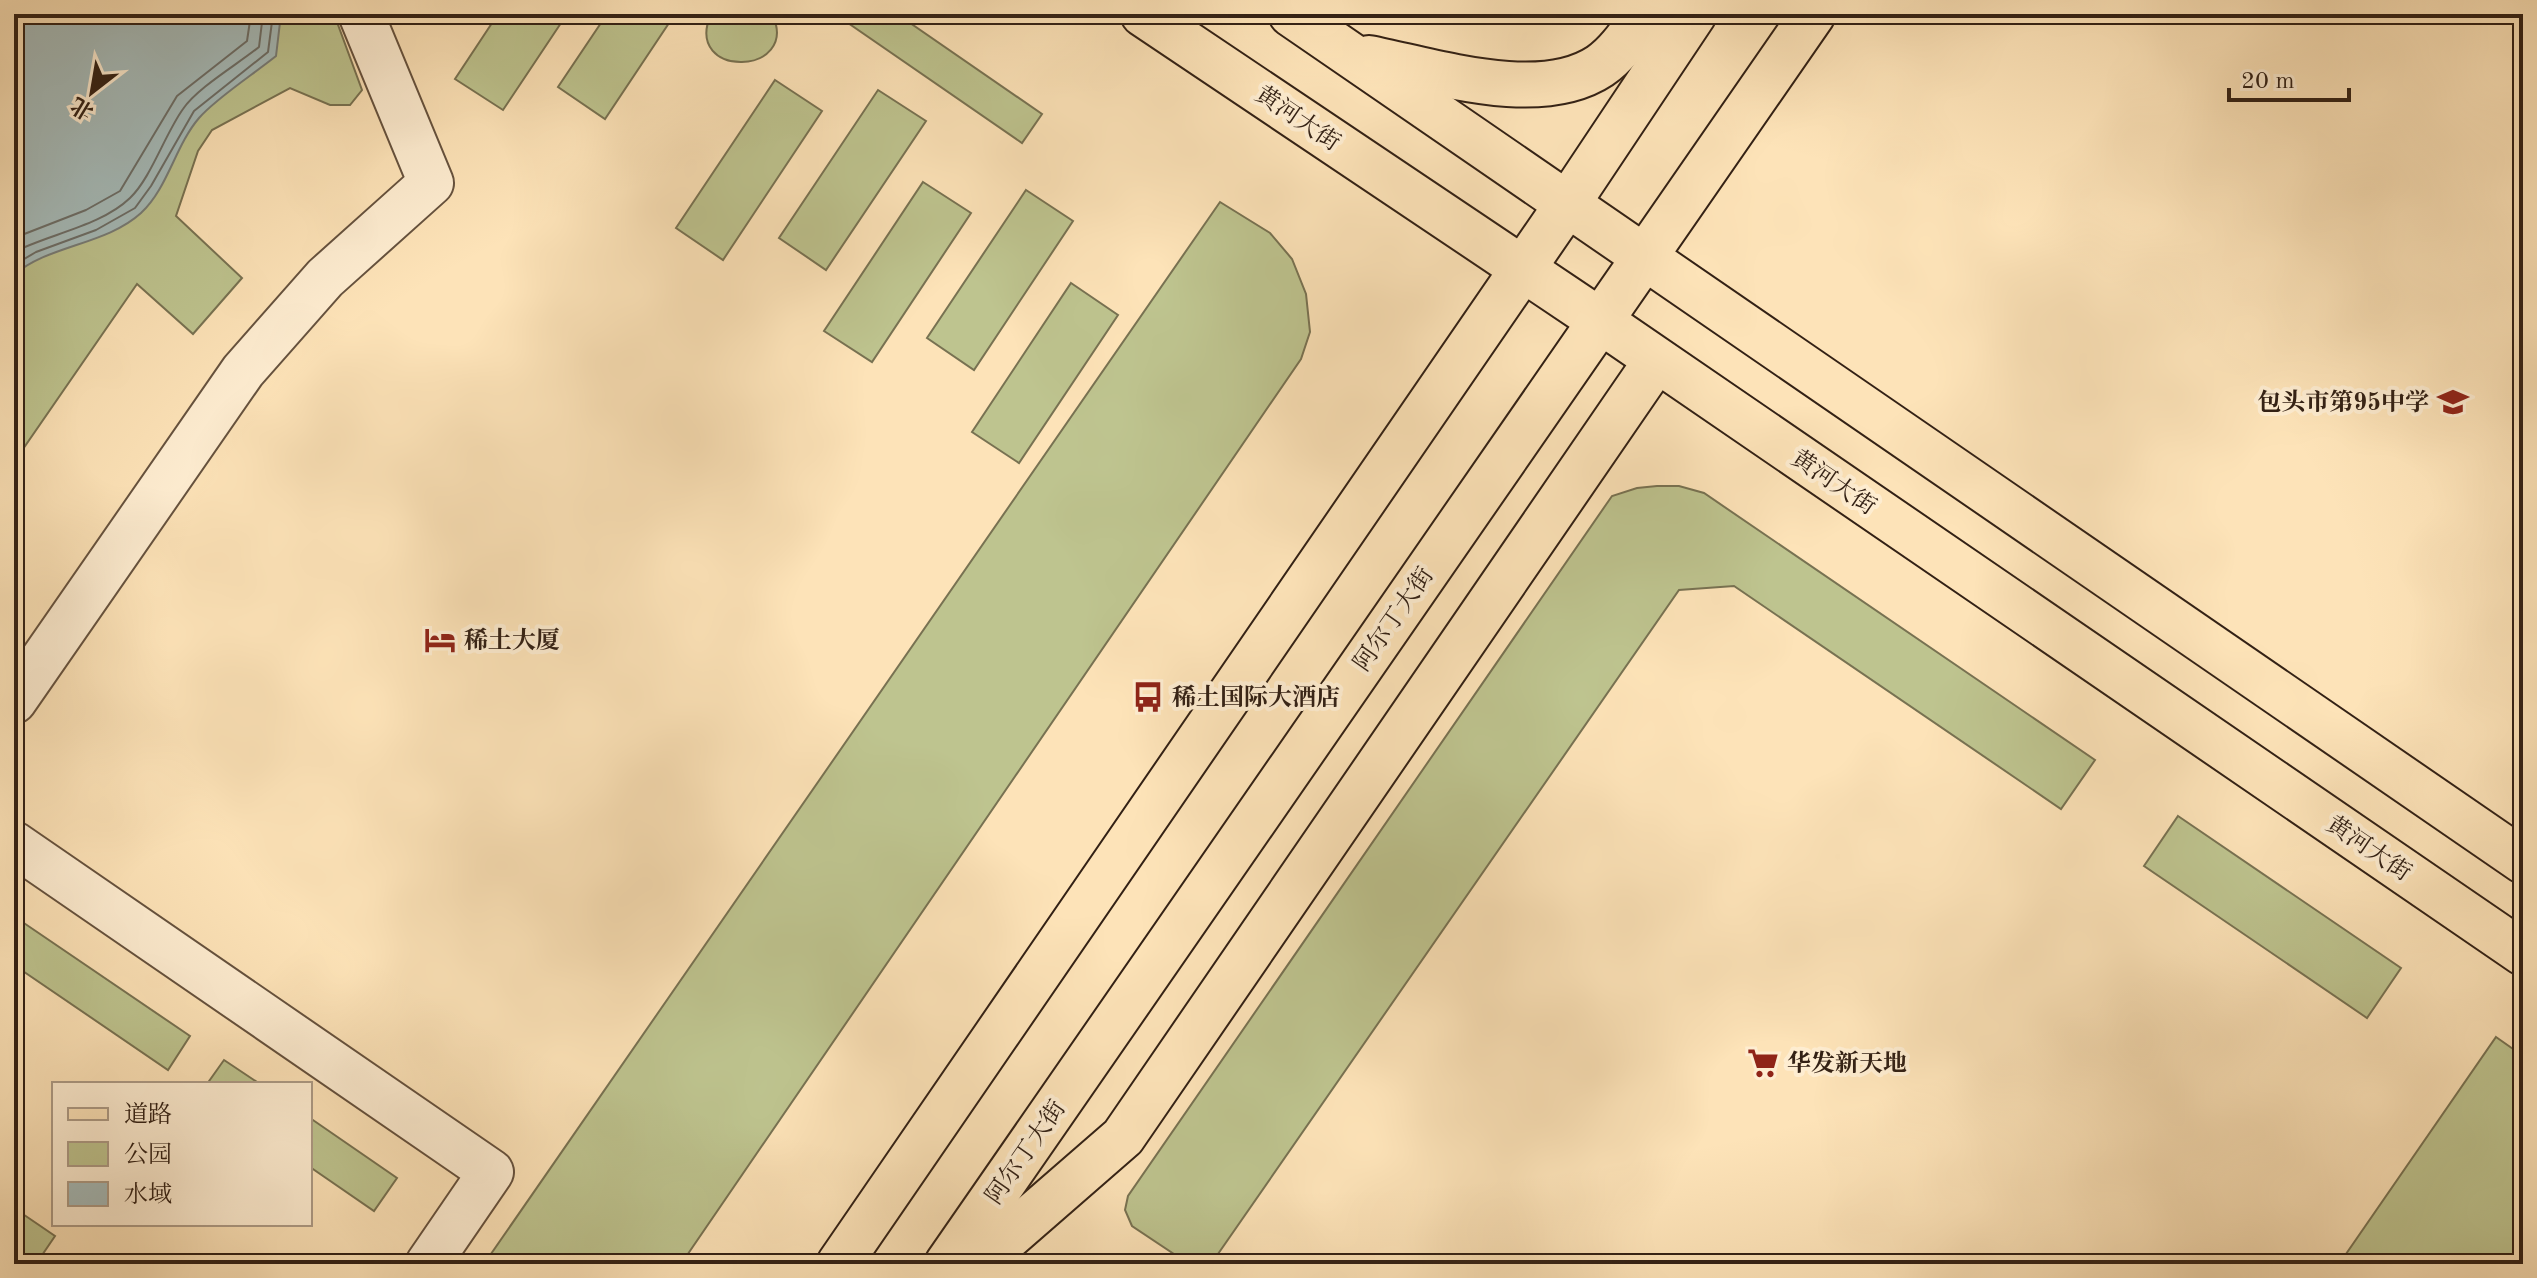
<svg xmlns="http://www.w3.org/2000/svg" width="2537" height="1278" font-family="'Old Standard TT','Noto Serif SC',serif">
<rect width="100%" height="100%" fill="#fde3b8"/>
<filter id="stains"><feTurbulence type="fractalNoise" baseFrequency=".0025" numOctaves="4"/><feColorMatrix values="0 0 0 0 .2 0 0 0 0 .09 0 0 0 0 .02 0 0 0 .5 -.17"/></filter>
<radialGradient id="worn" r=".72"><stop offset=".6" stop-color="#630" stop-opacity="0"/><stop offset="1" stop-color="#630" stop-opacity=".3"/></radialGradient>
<g fill="#bec48f" stroke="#787252" stroke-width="2">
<path d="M14,14H334L362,90L350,105H330L290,88L212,130L198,151L176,216L242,278L193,334L137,284L14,462Z"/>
<path d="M498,14H567L503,110L455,79Z"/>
<path d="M607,14H675L605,119L558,87Z"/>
<path d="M711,14H772C802,76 682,80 711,14Z"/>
<path d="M835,14H897L1042,114L1022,143Z"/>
<path d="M775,80L822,111L723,260L676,228Z"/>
<path d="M878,90L926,121L826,270L779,238Z"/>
<path d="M923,182L971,213L872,362L824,331Z"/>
<path d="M1026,190L1073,221L974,370L927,338Z"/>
<path d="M1220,202L1270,233L1292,259L1306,294L1310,332L1301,359L681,1264H484Z"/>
<path d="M1071,283L1118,315L1019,463L972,432Z"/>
<path d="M1657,486H1679L1704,493L2095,760L2061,809L1734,586L1679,590L1211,1264H1189L1132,1226L1125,1210L1128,1196L1612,496L1637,488Z"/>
<path d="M2178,816L2401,968L2367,1018L2144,866Z"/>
<path d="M18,919L190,1036L168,1070L14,965V924Z"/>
<path d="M2496,1037L2523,1056V1264H2360L2346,1254Z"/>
<path d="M224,1060L260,1084H207Z"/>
<path d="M310,1118L397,1178L374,1211L310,1167Z"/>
<path d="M14,1208L55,1236L36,1264H24L14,1257Z"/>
</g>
<path fill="#a5bbba" stroke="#777d78" stroke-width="2" d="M19,14H281L276,56C255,73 215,99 199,118C175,146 168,188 141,213C106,245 48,245 14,275V30Z"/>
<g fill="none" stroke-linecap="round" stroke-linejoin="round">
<g stroke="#6c6e68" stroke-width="2">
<path d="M14,238L86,210L120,191L177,96L247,41L251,14"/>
<path d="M14,252C49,234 101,226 130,198C151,178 165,134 183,109C197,88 238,64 259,47L263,14"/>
<path d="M14,265L36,252L96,230L135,208L151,186L194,111L268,52L273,14"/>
</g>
<defs>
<g id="minor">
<path d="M14,701L243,371L325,278L431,183L361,14"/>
<path d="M14,844L491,1172L428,1264"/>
</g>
<g id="major">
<path d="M1143,14L1599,320L2523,953"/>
<path d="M1291,14L2523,861"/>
<path d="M1369,58C1435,71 1540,106 1600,66C1619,53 1632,32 1645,14"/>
<path d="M839,1264L1568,203L1694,14"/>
<path d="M947,1264L1813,14"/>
<path d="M977,1264L1123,1137L1656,361"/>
</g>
</defs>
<use href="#minor" stroke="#66523e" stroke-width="48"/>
<use href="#major" stroke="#332115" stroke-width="48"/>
<use href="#minor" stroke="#feedd1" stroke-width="44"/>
<use href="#major" stroke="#fde3b8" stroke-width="44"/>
</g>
<defs>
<symbol id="school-bare" viewBox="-9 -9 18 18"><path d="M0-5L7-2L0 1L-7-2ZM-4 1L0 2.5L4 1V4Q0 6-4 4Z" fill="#8f2418" stroke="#feedd1" stroke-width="2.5" paint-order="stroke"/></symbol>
<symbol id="hotel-bare" viewBox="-9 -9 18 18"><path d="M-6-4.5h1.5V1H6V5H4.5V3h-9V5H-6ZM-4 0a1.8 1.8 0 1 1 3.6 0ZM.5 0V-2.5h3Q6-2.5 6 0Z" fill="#8f2418" stroke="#feedd1" stroke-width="2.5" paint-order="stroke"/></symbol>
<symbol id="bus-bare" viewBox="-9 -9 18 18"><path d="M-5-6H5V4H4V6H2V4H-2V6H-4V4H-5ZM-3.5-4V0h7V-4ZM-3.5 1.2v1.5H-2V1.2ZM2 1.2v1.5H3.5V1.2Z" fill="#8f2418" stroke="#feedd1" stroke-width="2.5" paint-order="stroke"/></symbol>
<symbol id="supermarket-bare" viewBox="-9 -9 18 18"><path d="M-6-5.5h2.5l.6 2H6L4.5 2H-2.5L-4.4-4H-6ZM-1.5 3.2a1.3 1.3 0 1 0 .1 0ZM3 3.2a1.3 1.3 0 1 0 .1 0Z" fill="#8f2418" stroke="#feedd1" stroke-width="2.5" paint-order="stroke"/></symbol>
</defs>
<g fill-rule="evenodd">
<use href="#school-bare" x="2431" y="380" width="44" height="44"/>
<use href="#hotel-bare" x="418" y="618" width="44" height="44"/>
<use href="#bus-bare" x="1126" y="675" width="44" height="44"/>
<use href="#supermarket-bare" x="1741" y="1041" width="44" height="44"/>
</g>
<g text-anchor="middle" stroke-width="8" stroke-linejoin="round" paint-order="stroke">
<g font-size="24" fill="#332115" stroke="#feedd1">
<text transform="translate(1298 118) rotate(34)" y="8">黄河大街</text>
<text transform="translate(1834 482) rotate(34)" y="8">黄河大街</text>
<text transform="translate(1393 619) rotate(-55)" y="8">阿尔丁大街</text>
<text transform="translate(2369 848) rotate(34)" y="8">黄河大街</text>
<text transform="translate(1025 1152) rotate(-55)" y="8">阿尔丁大街</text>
</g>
<g font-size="24" font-weight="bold" fill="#332115" stroke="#feedd1" text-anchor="start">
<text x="2429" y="410" text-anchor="end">包头市第95中学</text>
<text x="464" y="648">稀土大厦</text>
<text x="1172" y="705">稀土国际大酒店</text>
<text x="1787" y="1071">华发新天地</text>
</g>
</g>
<rect width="2537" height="1278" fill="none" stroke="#fde3b8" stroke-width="48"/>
<rect x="16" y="16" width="2505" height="1246" fill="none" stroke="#332115" stroke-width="4"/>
<rect x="24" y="24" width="2489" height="1230" fill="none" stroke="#332115" stroke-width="2"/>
<rect x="52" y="1082" width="260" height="144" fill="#feedd1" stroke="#ad9b86" stroke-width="2"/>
<rect x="68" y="1108" width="40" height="12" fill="#fde3b8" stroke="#ad9b86" stroke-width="2"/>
<text x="124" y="1122" font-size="24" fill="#332115">道路</text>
<rect x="68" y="1142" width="40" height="24" fill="#bec48f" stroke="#ad9b86" stroke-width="2"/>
<text x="124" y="1162" font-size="24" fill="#332115">公园</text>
<rect x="68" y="1182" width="40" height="24" fill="#a5bbba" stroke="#ad9b86" stroke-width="2"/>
<text x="124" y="1202" font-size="24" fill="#332115">水域</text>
<g transform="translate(92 92) rotate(211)" stroke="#feedd1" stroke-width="6" paint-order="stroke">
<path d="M0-6L14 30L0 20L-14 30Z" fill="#332115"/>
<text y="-12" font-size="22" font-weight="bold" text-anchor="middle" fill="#332115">北</text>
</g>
<path d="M2229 88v12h120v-12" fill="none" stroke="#332115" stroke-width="4"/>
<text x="2241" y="88" font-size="24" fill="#332115" stroke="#feedd1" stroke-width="6" paint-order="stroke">20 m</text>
<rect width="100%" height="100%" filter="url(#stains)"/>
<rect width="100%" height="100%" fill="url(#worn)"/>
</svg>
